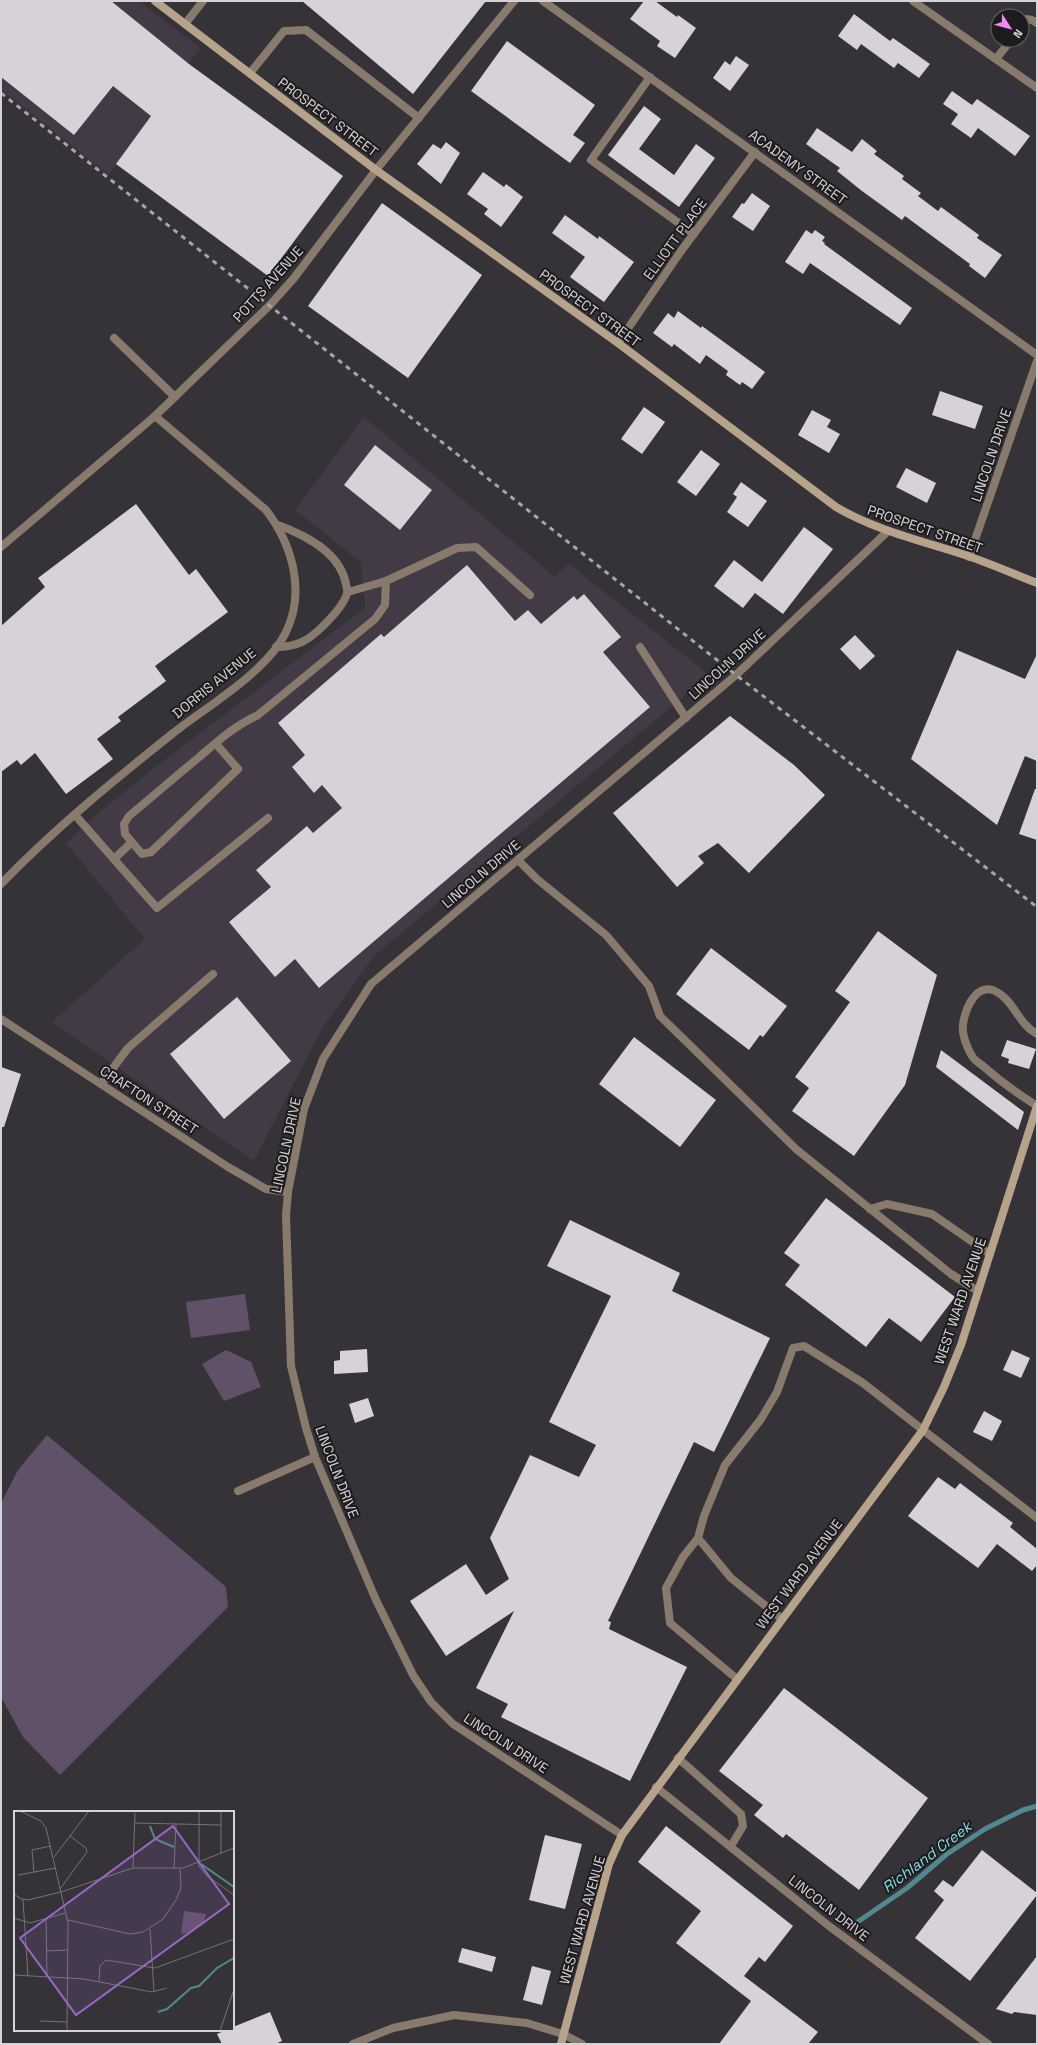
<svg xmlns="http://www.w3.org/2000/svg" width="1038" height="2045" font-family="'Space Grotesk',sans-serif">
<rect width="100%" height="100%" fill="#363338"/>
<g fill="#423b46">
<path d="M1,1H139L200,48L109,175L1,89Z"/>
<path d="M364,417L555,577L569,564L709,675L374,956L321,1030L254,1161L52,1022L145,939L66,843L95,816L154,768L365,608L361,562L295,510Z"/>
</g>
<g fill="#615168">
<path d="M245,1294L250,1330L191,1338L186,1302Z"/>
<path d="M226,1350L251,1362L261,1387L224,1401L202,1364Z"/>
<path d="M47,1435L226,1587L228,1607L60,1775L23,1737L1,1697V1503L18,1470Z"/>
</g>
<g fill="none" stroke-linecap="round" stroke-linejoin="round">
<path stroke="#528990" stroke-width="5" d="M856,1923L907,1888L947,1854L985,1829L1023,1810L1037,1806"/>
</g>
<g fill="#d6d2d8">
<path d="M1,1H111L189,64L343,176L268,276L116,164L151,116L113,86L74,135L1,77Z"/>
<path d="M302,1H486L413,94Z"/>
<path d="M644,1H655L677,17L678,15L696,28L675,58L657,46L660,41L630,19Z"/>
<path d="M854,14L890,41L893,38L930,64L919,78L898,63L894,68L861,44L857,50L838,36Z"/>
<path d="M507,41L595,105L573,135L585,143L570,163L471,91Z"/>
<path d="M736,56L749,65L730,91L713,78L725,61L730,65Z"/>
<path d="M952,91L972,105L977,99L1030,136L1015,156L978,128L971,138L951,124L958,114L943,104Z"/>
<path d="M644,106L661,119L639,149L674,175L696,144L715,158L679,207L608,155Z"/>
<path d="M817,128L852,152L862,139L877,151L874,154L904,176L902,179L921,193L918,196L938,211L941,207L979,235L977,238L1002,255L985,278L969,266L970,264L905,216L902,220L862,191L837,171L840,168L806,144Z"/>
<path d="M446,142L460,153L441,184L417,164L433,144L441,149Z"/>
<path d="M483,172L504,187L506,184L523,197L501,227L484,214L488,209L467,194Z"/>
<path d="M752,193L770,206L753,231L732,217L742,203L744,204Z"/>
<path d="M382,203L482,275L408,378L308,306Z"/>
<path d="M565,215L598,239L599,236L634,262L604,302L570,277L585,257L552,233Z"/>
<path d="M806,230L812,234L815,230L825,237L822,241L825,243L824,244L912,308L900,325L810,263L803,274L785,262Z"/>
<path d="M678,311L701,328L702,326L765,372L752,389L742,382L740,385L726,375L728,371L706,355L700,364L674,344L672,347L653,333L668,313L674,318Z"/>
<path d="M940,391L983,406L975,429L932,415Z"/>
<path d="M644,407L665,422L642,454L621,439Z"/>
<path d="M812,410L831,420L827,427L840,434L829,453L798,435Z"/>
<path d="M375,445L432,490L400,530L344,485Z"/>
<path d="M701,450L720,464L696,496L677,482Z"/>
<path d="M906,468L936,483L927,503L896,487Z"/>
<path d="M741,482L767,501L748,527L727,512L737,497L733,494Z"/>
<path d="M136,504L189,575L196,569L228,612L155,666L166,681L118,717L121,721L97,739L113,759L66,794L35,753L21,765L17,760L1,772V626L45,587L38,578Z"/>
<path d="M804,527L833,549L783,614L755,593L743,608L714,586L734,560L762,582Z"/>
<path d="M467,565L515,621L528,610L541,624L574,596L577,600L584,594L621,637L603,652L650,707L319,988L295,959L275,977L229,922L271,887L256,870L307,826L313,833L342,808L322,785L314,793L292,767L305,755L278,723L381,634L384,637Z"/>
<path d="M855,635L875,656L860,670L840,649Z"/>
<path d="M957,650L1025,679L1037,654V761L1025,756L997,825L911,759Z"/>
<path d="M730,716L794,765L825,795L749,873L718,843L698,856L704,863L677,887L613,813Z"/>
<path d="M1035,789H1037V840L1019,834Z"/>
<path d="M878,931L937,975L905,1085L854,1156L792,1111L809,1088L795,1077L850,1002L835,991Z"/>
<path d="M711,948L787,1006L763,1037L760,1035L749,1050L676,994Z"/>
<path d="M237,997L291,1061L224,1119L170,1054Z"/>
<path d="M634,1037L716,1100L680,1147L599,1084Z"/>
<path d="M1007,1040L1036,1049L1029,1069L1008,1063L1009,1059L1001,1056Z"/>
<path d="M941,1050L1024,1112L1018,1130L936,1067Z"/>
<path d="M1,1067L21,1074L4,1127H1Z"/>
<path d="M826,1198L955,1297L921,1342L889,1318L866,1347L785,1285L800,1265L784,1253Z"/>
<path d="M570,1220L680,1273L672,1291L770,1338L714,1452L694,1442L608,1621L611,1622L609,1629L687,1667L630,1781L501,1717L508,1704L476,1688L514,1611L446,1656L410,1601L466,1564L486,1595L509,1579L490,1538L530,1455L579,1477L596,1445L549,1422L611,1296L547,1266Z"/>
<path d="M367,1349L368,1372L334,1374V1361L340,1360V1351Z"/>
<path d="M1012,1350L1030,1358L1021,1378L1003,1370Z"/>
<path d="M368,1398L374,1416L355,1423L349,1404Z"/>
<path d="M984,1411L1002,1421L992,1441L973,1432Z"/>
<path d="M938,1477L955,1489L960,1483L1013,1523L1010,1527L1037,1549V1565L1032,1571L997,1544L978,1568L908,1516Z"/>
<path d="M784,1688L928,1798L859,1890L786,1834L783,1838L754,1815L763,1805L719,1771Z"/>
<path d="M666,1826L793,1926L765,1962L759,1957L744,1976L818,2032L808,2044H719L751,2001L676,1943L701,1911L638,1862Z"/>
<path d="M545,1835L582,1844L565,1909L529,1900Z"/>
<path d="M982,1850L1037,1893V1895L970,1981L915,1938L944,1900L934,1891L943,1880L953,1887Z"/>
<path d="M462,1948L496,1957L492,1972L458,1962Z"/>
<path d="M1037,1956V2015L1014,2012L1012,2014L996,2009Z"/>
<path d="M532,1966L551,1971L542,2005L523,2000Z"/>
<path d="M270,2012L282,2041L275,2044H222L217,2034L226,2030H233V2027Z"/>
</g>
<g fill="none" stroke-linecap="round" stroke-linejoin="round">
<g stroke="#887b6d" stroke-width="8">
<path d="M185,24L203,1"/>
<path d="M1022,25L1026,19L1032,20L1037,23"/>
<path d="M996,59L1011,40"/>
<path d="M250,73L284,31L306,30L419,118"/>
<path d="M650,77L591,160L694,234"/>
<path d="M114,338L175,397"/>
<path d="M348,592L386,581L457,548L476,547L530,595"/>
<path d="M276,647C298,647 309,640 324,625C332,617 345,603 347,593C348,590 346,586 346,584C340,552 305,535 278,525"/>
<path d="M640,647L686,718"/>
<path d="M216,744L238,769L151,852L142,854L125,834L124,824L129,816C152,797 175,777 198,758C218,741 234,726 258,715L375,619L385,605L386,581"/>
<path d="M75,815L157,908L268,818"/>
<path d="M114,859L131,843"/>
<path d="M518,860L537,879L606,935L649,986L660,1016L796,1149L951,1274L978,1291"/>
<path d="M101,1084L128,1048L213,974"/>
<path d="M1037,1106C1018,1094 1000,1081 983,1066C979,1063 974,1060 972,1056C968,1050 964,1039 963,1032C961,1017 974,981 995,991C1014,1000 1018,1024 1037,1034"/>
<path d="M870,1209L887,1204L932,1214L990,1254"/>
<path d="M698,1538L683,1557L666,1588L670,1623L737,1679"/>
<path d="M782,1619L731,1578L698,1538L704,1516L725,1465L761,1419L777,1392L793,1348L804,1346L863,1383L923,1430"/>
<path d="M678,1758L741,1814L743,1826L731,1846"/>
</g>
<g stroke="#887b6d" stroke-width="8">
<path d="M543,1L1037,355"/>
<path d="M913,1L1037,88"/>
<path d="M618,343L681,251L755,152"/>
<path d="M1,547L155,416L270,305L294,278L376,170L514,1"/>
<path d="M969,557L1037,361"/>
<path d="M1,884C53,830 113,781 172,734C207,706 267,672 286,632C306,591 292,544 266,510L155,416"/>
<path d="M1,1019L228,1167L266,1189L288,1192"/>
<path d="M923,1430L1037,1518"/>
<path d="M238,1491L315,1457"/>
<path d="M656,1787L829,1926L988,2044"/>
<path d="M622,1835L453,1724L431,1702L413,1675L376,1600L315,1457L306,1428L291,1366L286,1215L288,1192L304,1109L323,1059L371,984L736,675L887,532"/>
<path d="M353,2044L393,2028L454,2015L527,2023L563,2034L582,2044"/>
</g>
<g stroke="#b7a28b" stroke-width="8">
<path d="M155,1L376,170L618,343L836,507C877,531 923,541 968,556C991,564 1014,574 1037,583"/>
<path d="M561,2044L609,1864L622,1835L923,1430L944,1387L961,1345L1037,1106"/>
</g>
<path stroke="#a7a5a9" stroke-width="3" stroke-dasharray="5 5" stroke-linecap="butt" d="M1,93L736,675L1037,907"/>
</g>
<g text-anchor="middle" stroke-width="4" stroke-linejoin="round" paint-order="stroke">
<g font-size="14" fill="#d5d3d6" stroke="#1d1b1d">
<text transform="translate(328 117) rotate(37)" y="5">PROSPECT STREET</text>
<text transform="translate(798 167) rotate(36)" y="5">ACADEMY STREET</text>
<text transform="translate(675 239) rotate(-54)" y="5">ELLIOTT PLACE</text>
<text transform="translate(268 284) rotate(-48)" y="5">POTTS AVENUE</text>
<text transform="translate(590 308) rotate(36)" y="5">PROSPECT STREET</text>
<text transform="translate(991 455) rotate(-71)" y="5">LINCOLN DRIVE</text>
<text transform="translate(925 529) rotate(19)" y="5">PROSPECT STREET</text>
<text transform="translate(727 664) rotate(-42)" y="5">LINCOLN DRIVE</text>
<text transform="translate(214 683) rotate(-39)" y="5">DORRIS AVENUE</text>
<text transform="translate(481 874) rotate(-40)" y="5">LINCOLN DRIVE</text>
<text transform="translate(149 1100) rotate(33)" y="5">CRAFTON STREET</text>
<text transform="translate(286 1145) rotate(-78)" y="5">LINCOLN DRIVE</text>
<text transform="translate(960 1301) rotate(-71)" y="5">WEST WARD AVENUE</text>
<text transform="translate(337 1472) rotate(69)" y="5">LINCOLN DRIVE</text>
<text transform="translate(799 1574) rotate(-53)" y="5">WEST WARD AVENUE</text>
<text transform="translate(506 1743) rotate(33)" y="5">LINCOLN DRIVE</text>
<text transform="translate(829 1908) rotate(38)" y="5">LINCOLN DRIVE</text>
<text transform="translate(582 1920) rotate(-74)" y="5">WEST WARD AVENUE</text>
</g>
<g font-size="15" font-style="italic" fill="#84dfea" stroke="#1d1b1d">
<text transform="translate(927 1857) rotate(-37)" y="5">Richland Creek</text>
</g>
</g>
<g transform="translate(14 1811)">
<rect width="220" height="220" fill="#363338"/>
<path d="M170,100L192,103L189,113L176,122L167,123Z" fill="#615168"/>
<path fill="none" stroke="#528990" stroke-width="2" d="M136,15L141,28L160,36M187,53L220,76M144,201L153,198L177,177L185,175L203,157L220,147"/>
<path fill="none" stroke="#767377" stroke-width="1" d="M6,0L27,10L32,17L54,112L53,220M185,0V55L193,65L220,84M121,12L207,14M207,42V0M40,46L75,0M119,57L121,2M160,58L162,13M20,61L18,39L37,35M4,64L42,57M46,78L73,41L72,37L56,25M0,83L7,88L14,89L47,81L119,57H169L220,37M9,89L14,165M0,107L16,112L51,102M32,107L33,166M54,109L116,123L129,121L149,108L162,89L167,77L166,58M136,118L140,181M32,140L54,139M0,164L70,168L138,181L153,177M85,170L86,155L92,149L141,157L220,128M26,210L53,211M206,220L220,178"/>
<path fill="#9a66c7" fill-opacity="0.15" stroke="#9a66c7" stroke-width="2" d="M159,15L215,93L62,204L6,127Z"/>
<rect width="220" height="220" fill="none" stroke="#d5d3d6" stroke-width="2"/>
</g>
<rect width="1038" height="2045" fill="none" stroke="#d5d3d6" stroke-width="4"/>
<g transform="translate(1010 28) rotate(126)"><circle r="19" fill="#1d1b1d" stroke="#676567"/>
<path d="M0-3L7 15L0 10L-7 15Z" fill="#f08bf5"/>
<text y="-6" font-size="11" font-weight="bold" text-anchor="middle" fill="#d5d3d6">N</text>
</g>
</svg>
